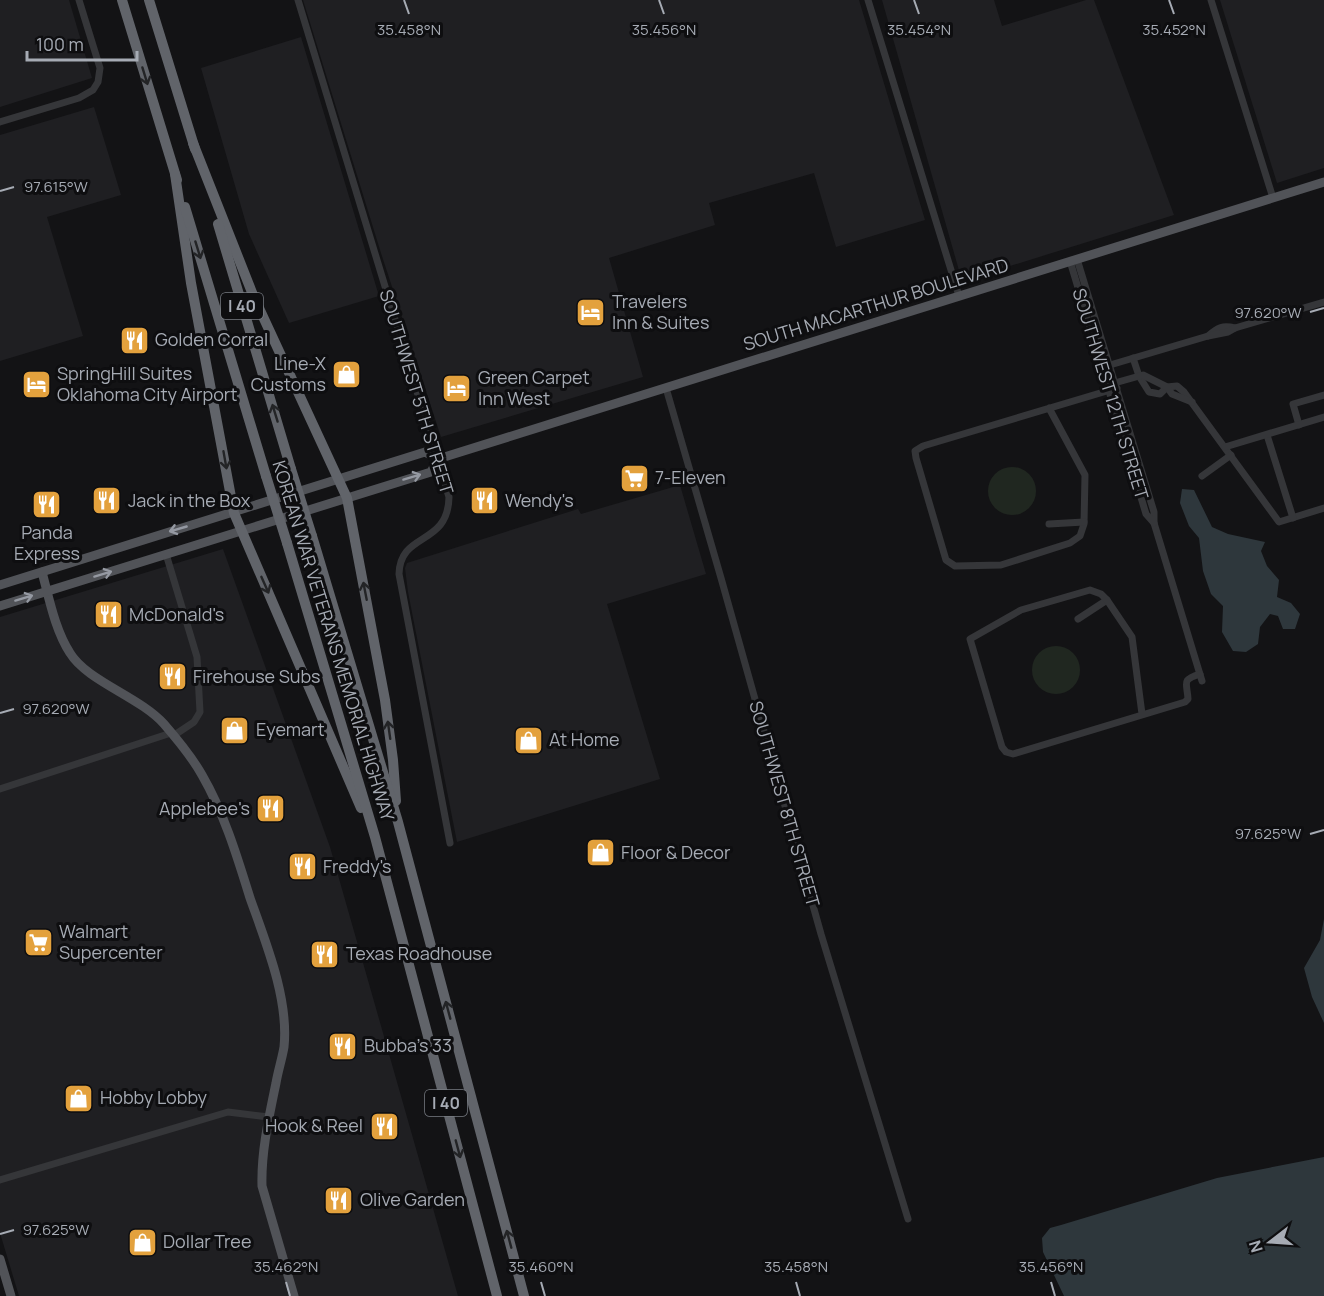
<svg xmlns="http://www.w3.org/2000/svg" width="1324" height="1296" font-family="Manrope,sans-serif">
<rect width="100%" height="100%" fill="#131315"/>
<g fill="#1f1f22">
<path d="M0,0H69L92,78L0,107Z"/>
<path d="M303,0H859L925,220L836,247L814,173L709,203L715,225L609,258L643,377L441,437L381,253Z"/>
<path d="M882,0H994L1002,26L1086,0H1094L1174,215L962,281Z"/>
<path d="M1220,0H1324V168L1277,183Z"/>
<path d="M301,37L379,296L289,323L249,234L201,68Z"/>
<path d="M94,107L121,195L47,217L83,336L0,361V135Z"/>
<path d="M680,485L706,574L607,604L660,779L457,842L408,592L405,568L407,563L578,509L581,514Z"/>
<path d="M223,549L330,847L458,1296H19L0,1233V617Z"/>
</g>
<g fill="#202720">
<circle cx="1012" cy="491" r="24"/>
<circle cx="1056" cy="670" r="24"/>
</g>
<g fill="#2e373c">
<path d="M1182,489L1194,490L1212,527L1228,534L1265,542L1261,551L1267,566L1279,580L1277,597L1291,603L1300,614L1295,629H1283L1278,616L1270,614L1260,627L1258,644L1246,652L1233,651L1222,632L1223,606L1211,594L1203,571L1199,538L1189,526L1180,503Z"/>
<path d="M1324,919V1023L1312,997L1304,968L1320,940Z"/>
<path d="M1324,1157V1296H1064L1043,1252L1042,1238L1050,1228L1061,1225L1217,1178Z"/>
</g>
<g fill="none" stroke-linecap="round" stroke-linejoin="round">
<g stroke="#353639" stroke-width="7">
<path d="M298,0L449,497C448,547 400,531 399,574L450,843"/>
<path d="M868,0L959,296"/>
<path d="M1211,0L1273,198"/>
<path d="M0,122L79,98L93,90L98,82L100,68L79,0"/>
<path d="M1077,259L1154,512V523L1202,681"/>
<path d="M1070,261L1146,514L1154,523"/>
<path d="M1208,336C1218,327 1223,325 1235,328"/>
<path d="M1133,358L1139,376L1149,392L1160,394L1167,387L1177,386L1184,392L1279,522L1324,508"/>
<path d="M1110,365L1208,336L1228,332L1235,328L1324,302"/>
<path d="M1111,384L1143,375L1167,387L1172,394L1192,402"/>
<path d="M666,388L721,578L821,934L908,1219"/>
<path d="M1049,408L1085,475L1084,524L1080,536L1070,543L1001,565L955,566L946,560L916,458L915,451L923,446L1117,388"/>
<path d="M1299,425L1293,404L1324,395"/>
<path d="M1267,435L1293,518"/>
<path d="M1225,447L1324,417"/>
<path d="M1202,476L1231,455"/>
<path d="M1049,524L1084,522"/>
<path d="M166,554L197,657L200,712L194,722L173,736"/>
<path d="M1078,619L1107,600"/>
<path d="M1142,714L1132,637L1107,600L1101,594L1090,590L1021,610L970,639L1002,747L1006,752L1013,754L1185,702L1188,699C1187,682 1181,680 1200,674"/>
<path d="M0,789L171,733"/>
<path d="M0,1180L228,1112L269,1117"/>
</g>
<g stroke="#515358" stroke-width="9">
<path d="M42,572C49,598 55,630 70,653C87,681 140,697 164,724C177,739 192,757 202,775C224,813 237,856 250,898C266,943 289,999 284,1047C282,1059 278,1071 276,1083C269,1117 261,1152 262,1186L294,1296"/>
<path d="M0,585L425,452L438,459"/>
<path d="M0,606L431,472L438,459L1324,182"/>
<path d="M0,1259L11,1296"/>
</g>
<g stroke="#61646a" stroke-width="10">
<path d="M122,0L177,180"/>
<path d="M149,0L195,149"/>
<path d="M193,143L253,295L347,498L385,700L393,760L396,801"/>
<path d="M175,174L191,283L234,513L361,808"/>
<path d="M185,207L266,476"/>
<path d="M218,224L291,469"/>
<path d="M312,536L398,822L524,1296"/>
<path d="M287,543L375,837L497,1296"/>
</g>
<g stroke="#61646a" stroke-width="10">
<path d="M291,469L312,536"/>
<path d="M266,476L287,543"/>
</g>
</g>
<defs><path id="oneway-shaft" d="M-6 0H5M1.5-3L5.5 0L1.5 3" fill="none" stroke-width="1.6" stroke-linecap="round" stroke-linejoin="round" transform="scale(1.5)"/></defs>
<g stroke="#232426">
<use href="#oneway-shaft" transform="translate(145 76) rotate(73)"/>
<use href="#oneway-shaft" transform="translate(198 250) rotate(73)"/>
<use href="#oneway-shaft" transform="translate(275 413) rotate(-107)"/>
<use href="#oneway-shaft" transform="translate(225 460) rotate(80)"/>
<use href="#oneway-shaft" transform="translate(265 585) rotate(66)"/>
<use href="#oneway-shaft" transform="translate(365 591) rotate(-101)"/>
<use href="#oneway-shaft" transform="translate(389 730) rotate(-98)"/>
<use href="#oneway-shaft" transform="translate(448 1010) rotate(-105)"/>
<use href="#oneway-shaft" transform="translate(458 1149) rotate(75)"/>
<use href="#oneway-shaft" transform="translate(509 1239) rotate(-105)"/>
</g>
<g stroke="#9599a2">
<use href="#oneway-shaft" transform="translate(412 477) rotate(-17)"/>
<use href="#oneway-shaft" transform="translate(178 529) rotate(164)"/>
<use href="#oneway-shaft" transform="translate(103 574) rotate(-17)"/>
<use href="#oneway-shaft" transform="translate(24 598) rotate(-17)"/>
</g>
<path fill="none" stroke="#a6abb4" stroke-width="2" d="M404,0L409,14M659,0L664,14M914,0L919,14M1169,0L1174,14M0,191L14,187M1310,312L1324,308M0,713L14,709M1310,834L1324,830M0,1234L14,1230M286,1282L290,1296M541,1282L545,1296M796,1282L800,1296M1051,1282L1055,1296"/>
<defs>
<symbol id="hotel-square" viewBox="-11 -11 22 22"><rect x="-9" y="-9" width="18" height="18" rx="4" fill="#e3a13d" stroke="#0e0e10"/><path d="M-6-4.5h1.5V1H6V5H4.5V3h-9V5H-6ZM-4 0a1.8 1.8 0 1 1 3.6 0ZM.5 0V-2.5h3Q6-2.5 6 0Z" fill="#fff"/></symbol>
<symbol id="restaurant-square" viewBox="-11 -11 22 22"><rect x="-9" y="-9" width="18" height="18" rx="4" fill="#e3a13d" stroke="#0e0e10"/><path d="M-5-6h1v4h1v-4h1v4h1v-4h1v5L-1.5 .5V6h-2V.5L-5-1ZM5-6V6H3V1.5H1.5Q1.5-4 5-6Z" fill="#fff"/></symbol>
<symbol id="shop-square" viewBox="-11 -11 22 22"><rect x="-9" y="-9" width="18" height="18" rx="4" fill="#e3a13d" stroke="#0e0e10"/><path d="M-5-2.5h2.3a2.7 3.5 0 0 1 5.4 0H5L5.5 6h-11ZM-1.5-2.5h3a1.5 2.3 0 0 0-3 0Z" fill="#fff"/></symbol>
<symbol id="supermarket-square" viewBox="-11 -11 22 22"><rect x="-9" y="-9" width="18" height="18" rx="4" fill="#e3a13d" stroke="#0e0e10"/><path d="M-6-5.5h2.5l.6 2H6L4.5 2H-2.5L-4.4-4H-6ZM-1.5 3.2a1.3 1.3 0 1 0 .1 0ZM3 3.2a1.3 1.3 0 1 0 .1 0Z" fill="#fff"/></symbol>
</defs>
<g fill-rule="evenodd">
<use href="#hotel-square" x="574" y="296" width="33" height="33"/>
<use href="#restaurant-square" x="118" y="324" width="33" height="33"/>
<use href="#shop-square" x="330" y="358" width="33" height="33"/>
<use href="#hotel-square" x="20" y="368" width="33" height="33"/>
<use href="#hotel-square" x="440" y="372" width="33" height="33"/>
<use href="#supermarket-square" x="618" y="462" width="33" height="33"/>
<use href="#restaurant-square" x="90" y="484" width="33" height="33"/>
<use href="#restaurant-square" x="468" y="484" width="33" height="33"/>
<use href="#restaurant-square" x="30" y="488" width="33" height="33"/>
<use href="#restaurant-square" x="92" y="598" width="33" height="33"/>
<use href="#restaurant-square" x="156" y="660" width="33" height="33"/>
<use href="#shop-square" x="218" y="714" width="33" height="33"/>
<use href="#shop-square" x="512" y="724" width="33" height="33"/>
<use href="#restaurant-square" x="254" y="792" width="33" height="33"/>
<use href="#shop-square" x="584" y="836" width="33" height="33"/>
<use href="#restaurant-square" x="286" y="850" width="33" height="33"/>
<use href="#supermarket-square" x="22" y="926" width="33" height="33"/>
<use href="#restaurant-square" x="308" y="938" width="33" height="33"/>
<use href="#restaurant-square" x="326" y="1030" width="33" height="33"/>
<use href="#shop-square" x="62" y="1082" width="33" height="33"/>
<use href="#restaurant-square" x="368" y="1110" width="33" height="33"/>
<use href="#restaurant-square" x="322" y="1184" width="33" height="33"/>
<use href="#shop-square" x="126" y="1226" width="33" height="33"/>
</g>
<g text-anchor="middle" stroke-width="6" stroke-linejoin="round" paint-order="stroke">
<g fill="#0e0e10" stroke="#787c83" stroke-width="1.5">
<rect x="221" y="293" width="42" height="26" rx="4.5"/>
<rect x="425" y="1090" width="42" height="26" rx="4.5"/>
</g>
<g font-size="16" font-weight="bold" fill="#a6abb4">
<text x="242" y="312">I 40</text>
<text x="446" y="1109">I 40</text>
</g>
<g font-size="18" fill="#a6abb4" stroke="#0e0e10" text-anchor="start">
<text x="612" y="308">Travelers<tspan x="612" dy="21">Inn &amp; Suites</tspan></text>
<text x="155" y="346">Golden Corral</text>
<text x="326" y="370" text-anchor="end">Line-X<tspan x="326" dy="21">Customs</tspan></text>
<text x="57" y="380">SpringHill Suites<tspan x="57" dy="21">Oklahoma City Airport</tspan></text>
<text x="478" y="384">Green Carpet<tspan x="478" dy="21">Inn West</tspan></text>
<text x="655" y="484">7-Eleven</text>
<text x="128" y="507">Jack in the Box</text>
<text x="505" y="507">Wendy's</text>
<text x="47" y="539" text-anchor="middle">Panda<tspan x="47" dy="21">Express</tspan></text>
<text x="129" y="621">McDonald's</text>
<text x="193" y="683">Firehouse Subs</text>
<text x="256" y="736">Eyemart</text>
<text x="549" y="746">At Home</text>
<text x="250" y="815" text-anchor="end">Applebee's</text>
<text x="621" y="859">Floor &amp; Decor</text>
<text x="323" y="873">Freddy's</text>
<text x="59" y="938">Walmart<tspan x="59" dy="21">Supercenter</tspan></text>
<text x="346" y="960">Texas Roadhouse</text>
<text x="364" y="1052">Bubba's 33</text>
<text x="100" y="1104">Hobby Lobby</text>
<text x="363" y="1132" text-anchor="end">Hook &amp; Reel</text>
<text x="360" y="1206">Olive Garden</text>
<text x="163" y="1248">Dollar Tree</text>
</g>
<g font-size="18" fill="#a6abb4" stroke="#0e0e10">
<text transform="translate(876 305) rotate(-17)" y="6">SOUTH MACARTHUR BOULEVARD</text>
<text transform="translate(416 392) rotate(73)" y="6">SOUTHWEST 5TH STREET</text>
<text transform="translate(1110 394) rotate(73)" y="6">SOUTHWEST 12TH STREET</text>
<text transform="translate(333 641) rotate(73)" y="6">KOREAN WAR VETERANS MEMORIAL HIGHWAY</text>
<text transform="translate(784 804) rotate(74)" y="6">SOUTHWEST 8TH STREET</text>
</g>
</g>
<g font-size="15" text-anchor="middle" fill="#a6abb4" stroke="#0e0e10" stroke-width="6" stroke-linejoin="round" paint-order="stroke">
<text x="409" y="35">35.458°N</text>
<text x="664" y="35">35.456°N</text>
<text x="919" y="35">35.454°N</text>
<text x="1174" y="35">35.452°N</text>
<text x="56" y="192">97.615°W</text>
<text x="1268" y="318">97.620°W</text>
<text x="56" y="714">97.620°W</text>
<text x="1268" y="839">97.625°W</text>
<text x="56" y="1235">97.625°W</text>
<text x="286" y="1272">35.462°N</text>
<text x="541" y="1272">35.460°N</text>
<text x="796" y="1272">35.458°N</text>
<text x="1051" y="1272">35.456°N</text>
</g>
<g transform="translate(1270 1242) rotate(253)" stroke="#0e0e10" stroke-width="4.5" paint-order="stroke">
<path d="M0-4.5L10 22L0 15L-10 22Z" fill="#a6abb4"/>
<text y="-9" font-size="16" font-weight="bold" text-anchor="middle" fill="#a6abb4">N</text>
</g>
<path d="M27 51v9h110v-9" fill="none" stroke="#a6abb4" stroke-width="3"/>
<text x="36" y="51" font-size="18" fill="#a6abb4" stroke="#0e0e10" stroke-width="4.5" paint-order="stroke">100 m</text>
</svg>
